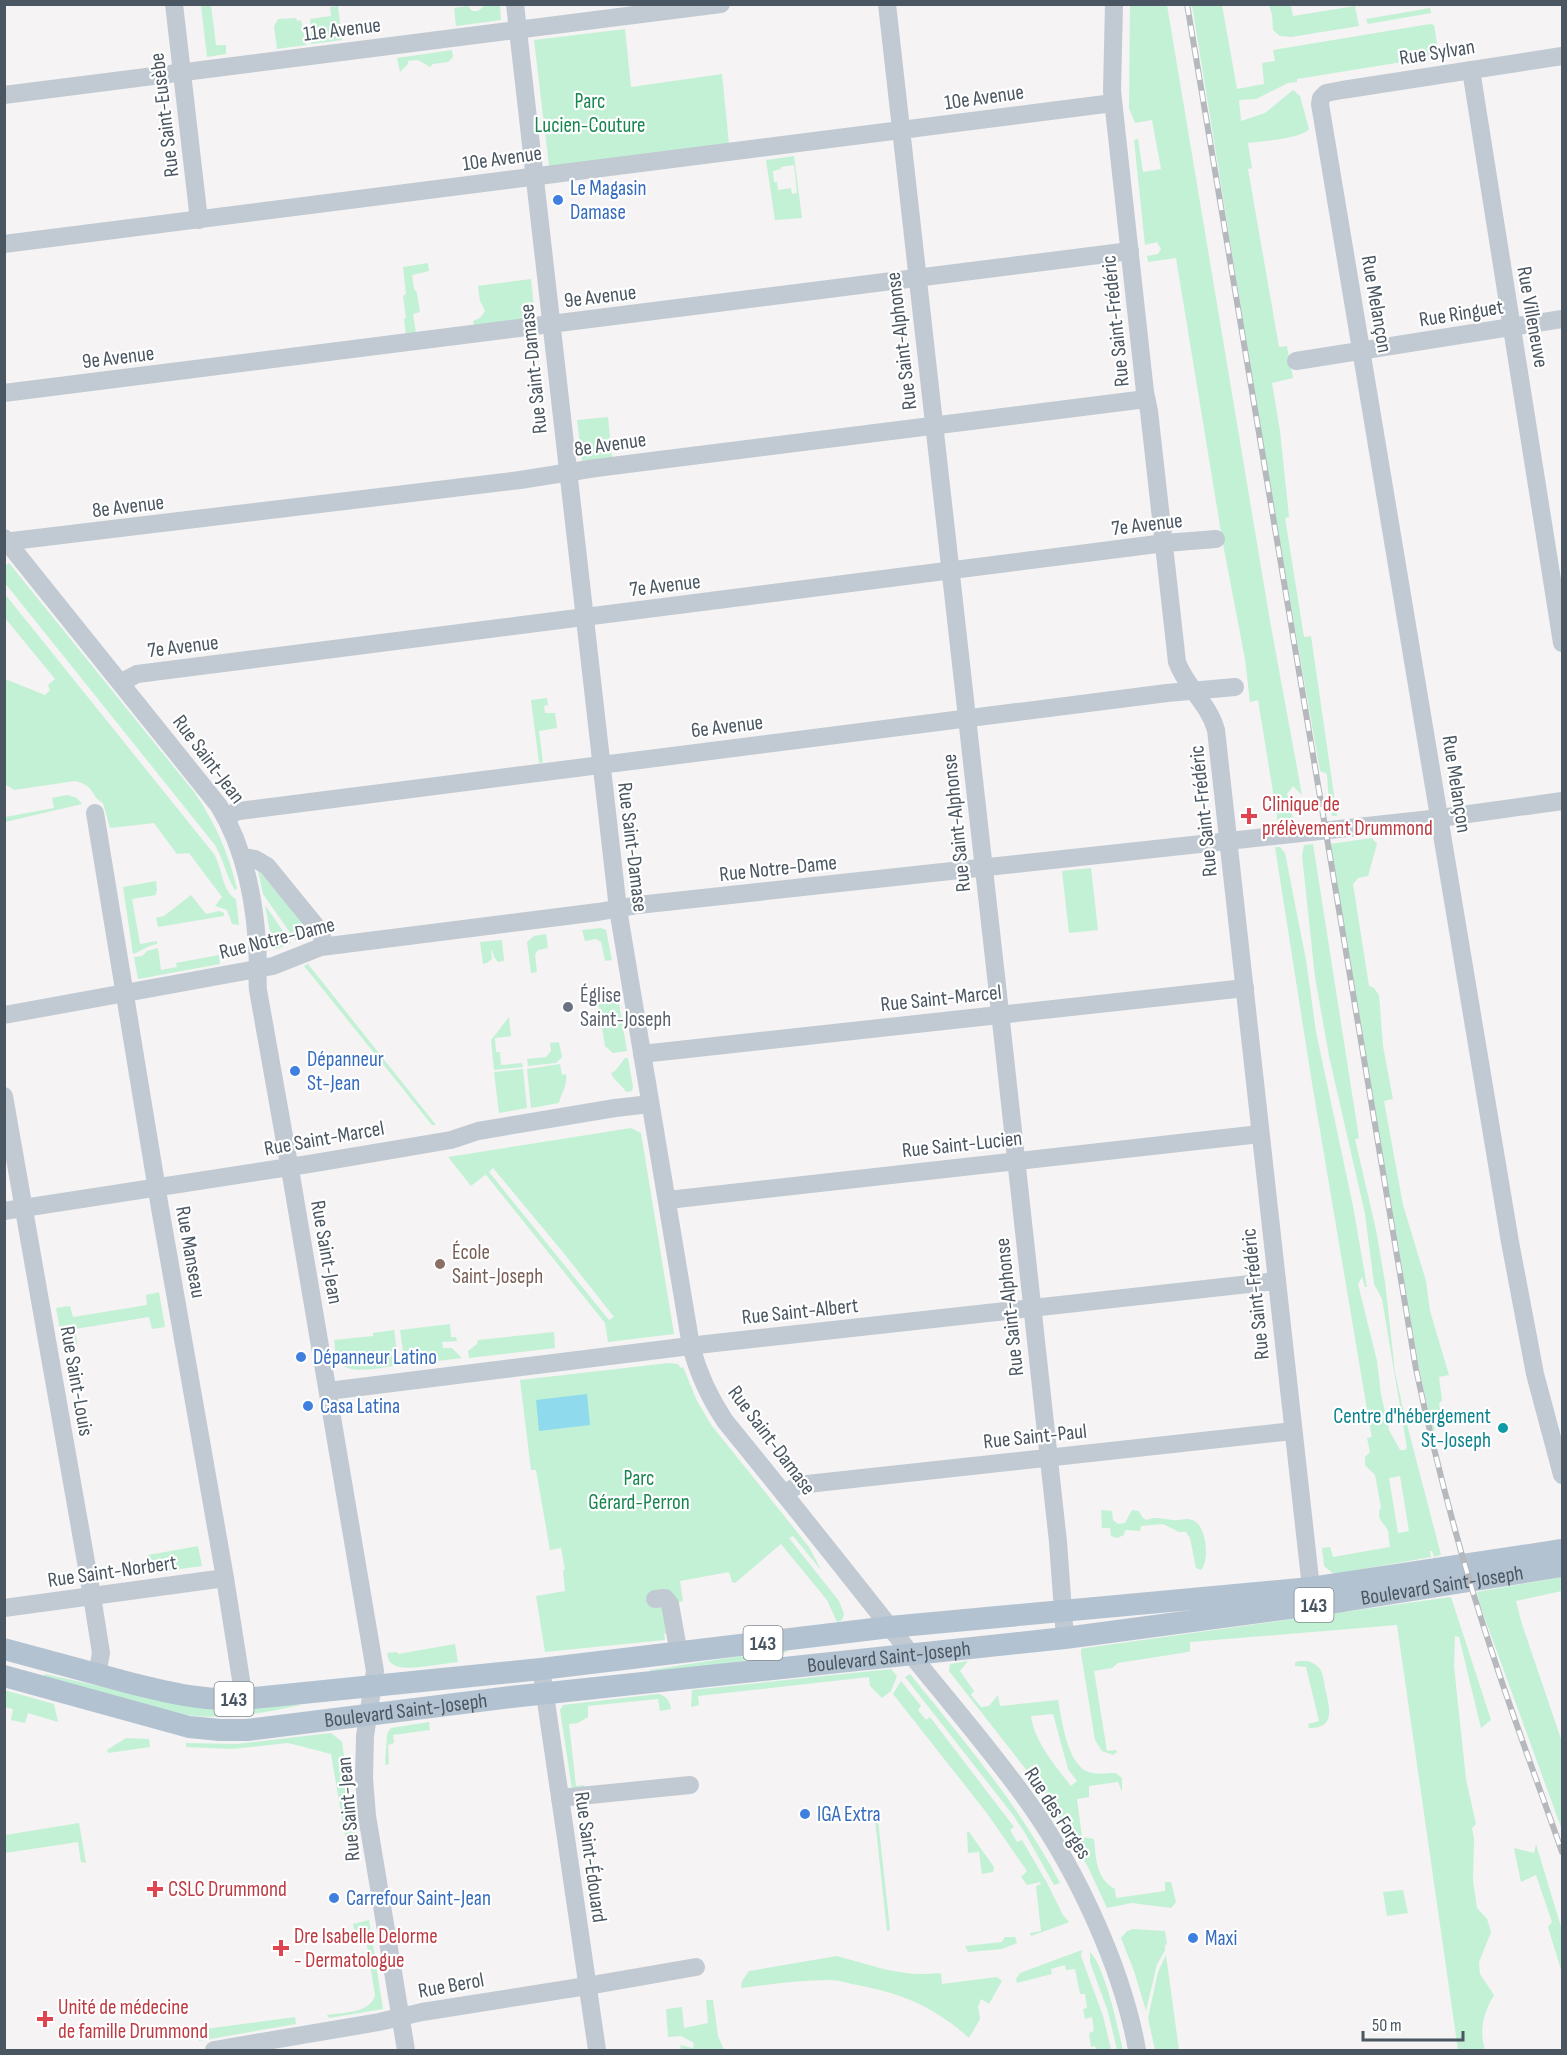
<svg xmlns="http://www.w3.org/2000/svg" width="1567" height="2055" font-family="'Sofia Sans Condensed',sans-serif">
<rect width="100%" height="100%" fill="#f5f3f3"/>
<g fill="#c3f1d5" fill-rule="evenodd">
<path d="M201,5H211L216,45H226V54L207,57Z"/>
<path d="M483,5H500L501,20L456,26L454,8L468,6L472,11H478L483,7Z"/>
<path d="M1130,5H1167L1270,621L1302,795L1293,786L1287,794L1294,822L1278,823L1258,700L1250,702L1245,659L1223,544L1176,258L1148,262L1147,256L1158,254L1161,249L1157,242L1145,245L1134,140L1138,139L1143,172L1161,169L1152,120L1135,123L1129,108Z"/>
<path d="M1192,5H1222L1237,89L1264,84L1262,63L1275,61L1273,50L1430,24L1434,25L1439,56L1297,79V82L1288,83L1256,99L1239,100L1241,121L1265,113L1293,90L1300,96L1309,129C1300,139 1262,141 1248,143L1252,168L1248,169L1279,347L1287,346L1293,378L1272,383L1280,431L1289,517L1285,518L1304,637L1311,636L1337,816H1332L1330,807L1333,806V802L1329,803L1327,774L1320,771L1266,463Z"/>
<path d="M1269,5H1291L1293,16L1355,6L1359,26L1291,37L1280,36L1273,30L1272,15Z"/>
<path d="M338,6L342,40L311,44L310,19L331,16L330,7Z"/>
<path d="M1430,8L1431,13L1368,24L1366,19Z"/>
<path d="M296,18L297,21L301,20L306,45L277,49L274,26L278,19Z"/>
<path d="M625,29L631,87L722,74L729,144L549,166L534,40Z"/>
<path d="M452,50L453,57L448,62L433,64L430,67L418,60L408,61V64L400,72L397,58Z"/>
<path d="M794,156L802,218L775,220L766,160ZM794,165L797,193L792,194L791,188L778,190L777,182H774L773,171L781,169V167Z"/>
<path d="M428,263L429,271L412,275L414,289L417,293L420,312L413,314L416,333L406,335L404,319L406,318L403,296L406,294L403,267Z"/>
<path d="M531,279L535,318L474,326L473,321L480,318L485,311L480,301L478,286Z"/>
<path d="M608,417L612,458L582,461L577,420Z"/>
<path d="M5,563L7,565L9,563L194,792C215,822 229,854 237,889L235,890C226,876 224,860 215,845L5,583Z"/>
<path d="M4,593L214,854C222,867 222,892 236,899L239,925L232,924L227,910L215,906L222,897L189,853L177,854L154,823L110,828L103,803C89,795 96,786 75,781L14,790L5,784V679L45,695L50,690L48,685L55,679L5,618Z"/>
<path d="M547,698L548,705L544,706L545,713H555L557,728L539,731L543,762L539,763L531,700Z"/>
<path d="M67,795L77,798L82,804L5,822V817L54,808L52,798Z"/>
<path d="M1372,838L1377,844L1368,876L1358,878L1353,884L1369,986L1374,988L1379,995L1383,1046L1393,1099L1384,1101L1403,1205L1426,1281L1430,1311L1449,1375L1439,1377L1442,1400L1439,1404L1442,1420L1434,1423L1435,1441L1419,1368L1330,844Z"/>
<path d="M1313,844L1359,1138L1355,1139L1376,1230L1385,1282L1395,1372L1403,1409L1441,1555L1434,1557L1432,1551H1430L1431,1557L1334,1574L1324,1566L1322,1548L1330,1547L1333,1557L1390,1547C1389,1542 1389,1536 1388,1531C1384,1522 1375,1519 1381,1507L1375,1475L1365,1465V1457L1370,1452L1367,1438L1372,1437L1371,1433L1312,1083L1275,847H1280L1285,853L1306,960L1316,1032L1353,1206L1367,1287H1365L1362,1277L1358,1284L1377,1361L1381,1394L1389,1430L1400,1450H1405L1407,1448L1382,1299L1374,1284L1365,1214L1329,1056L1315,977L1302,855L1304,845ZM1400,1476L1409,1531L1398,1533L1389,1478Z"/>
<path d="M1091,868L1098,930L1069,933L1062,871Z"/>
<path d="M258,870L310,931L306,937L296,941L263,894Z"/>
<path d="M156,881L157,891L156,892V895L132,899L140,944L157,941V944C146,946 142,951 133,954L123,887Z"/>
<path d="M191,895L206,914L219,911L224,913V916L158,927L156,918L164,916Z"/>
<path d="M265,905L291,943L277,949L273,948Z"/>
<path d="M601,928L606,930L612,960L605,961L601,942L596,939L585,941L582,930Z"/>
<path d="M546,934L548,948L538,950L535,955L537,972L531,973L527,942L534,936Z"/>
<path d="M502,940L504,961L498,962L494,957L492,950L491,951L492,959L487,963L483,964L480,942Z"/>
<path d="M158,948L161,970L177,967L176,963L219,955L220,964L138,979L134,957L142,956L147,951Z"/>
<path d="M308,964L436,1125H432L309,972L304,966Z"/>
<path d="M618,997L627,1051L613,1053L605,1046L598,1003L612,1000V998Z"/>
<path d="M509,1017L511,1036L495,1038L496,1052H500L501,1065L522,1063L523,1067L494,1070L491,1040Z"/>
<path d="M559,1042L562,1057L556,1063L528,1066L527,1059L546,1057L551,1051L550,1043Z"/>
<path d="M625,1058H628L633,1087L632,1091L626,1092C622,1085 613,1080 611,1073L615,1071Z"/>
<path d="M560,1064L562,1075L566,1074C568,1085 561,1093 559,1103L531,1108L527,1069Z"/>
<path d="M523,1069L527,1108L499,1113L494,1072Z"/>
<path d="M631,1128L641,1133L674,1334L608,1342L605,1323L487,1176L485,1175L471,1186L448,1157ZM493,1168L562,1251L614,1317L609,1320L489,1172Z"/>
<path d="M159,1292L165,1327L152,1329L149,1317L75,1329L77,1344L63,1346L56,1308L70,1306L73,1317L147,1305L146,1295Z"/>
<path d="M450,1324L451,1337H456L457,1341L442,1342L443,1348H452L462,1358L405,1365L400,1330Z"/>
<path d="M394,1330L399,1365C384,1367 346,1377 338,1360C335,1354 335,1347 334,1340L373,1336V1333Z"/>
<path d="M554,1332L555,1348L469,1358L468,1351L477,1344L478,1340Z"/>
<path d="M669,1363L678,1364L681,1368L683,1367L697,1401L712,1426L809,1547L821,1570L793,1536L789,1538L839,1601L844,1614L842,1620L837,1622L827,1600L781,1544L735,1583L732,1582L729,1572L680,1581L683,1601L662,1607L668,1633L664,1634L665,1640L545,1652L536,1596L565,1591L563,1570H565L561,1548L550,1550L536,1470H531L520,1380Z"/>
<path d="M1101,1510L1112,1511L1113,1520L1118,1524L1125,1523L1132,1510L1139,1511L1142,1517L1146,1520C1157,1516 1162,1519 1173,1520C1181,1521 1188,1516 1196,1522C1206,1529 1210,1561 1201,1570L1196,1568L1190,1538L1186,1532H1179L1163,1524L1141,1526L1140,1531L1125,1530L1124,1535L1117,1538L1111,1536L1110,1528H1102Z"/>
<path d="M198,1546L202,1566L151,1573L148,1555Z"/>
<path d="M1562,1577V1591L1516,1601L1522,1624L1562,1742V1830L1480,1605L1477,1592Z"/>
<path d="M1451,1597L1491,1720L1481,1728L1459,1637L1455,1636L1454,1666L1466,1779L1476,1824L1472,1828L1474,1839L1473,1880L1477,1908L1487,1919L1491,1932L1479,1962L1480,1974L1494,1995C1483,2014 1479,2030 1485,2050H1458L1397,1625L1190,1642V1651L1188,1652L1118,1663L1112,1668L1094,1671L1107,1751L1116,1750L1117,1752L1113,1755L1102,1751L1095,1740L1081,1653V1649L1085,1648Z"/>
<path d="M455,1644L458,1662C445,1663 404,1672 394,1665C389,1663 388,1658 387,1653L397,1652L398,1654Z"/>
<path d="M786,1649L787,1652L727,1664L650,1673V1670Z"/>
<path d="M968,1661L960,1671L974,1691L971,1695L981,1707L989,1706L998,1695L1000,1706L1058,1700C1062,1721 1067,1763 1088,1772C1097,1775 1107,1773 1116,1773L1122,1778V1792L1118,1782L1089,1786V1797L1077,1799L1082,1837L1094,1839C1096,1858 1096,1879 1115,1889L1116,1898L1165,1891V1882H1171L1176,1902L1171,1908L1132,1903L1107,1908L1088,1867L1046,1795L949,1671L950,1664ZM1053,1714L1068,1769L1077,1781L1071,1786C1056,1767 1034,1741 1031,1716Z"/>
<path d="M1298,1661H1308C1313,1663 1317,1665 1320,1669C1323,1674 1324,1682 1325,1688C1329,1706 1337,1729 1309,1728L1308,1724L1319,1721L1306,1667L1295,1666V1663Z"/>
<path d="M891,1669L897,1676L891,1691L882,1698L870,1686L869,1677L698,1696L699,1705L691,1707L692,1690Z"/>
<path d="M45,1674L148,1697L301,1705C256,1714 226,1721 180,1714L44,1677Z"/>
<path d="M910,1674C964,1741 1020,1806 1060,1883L1054,1885L1025,1833L1013,1815L905,1677Z"/>
<path d="M901,1681L921,1706L918,1710L926,1720L930,1717L1014,1827L1010,1830L1017,1842L1022,1840L1047,1883L1063,1915L1069,1922L1067,1923L1031,1936L1030,1933L1041,1931L1036,1886L1041,1884L1040,1882L1027,1885L1021,1877L1027,1871L986,1812L893,1694Z"/>
<path d="M4,1690L54,1704L58,1722L28,1713L25,1723L11,1720L13,1709L5,1707Z"/>
<path d="M658,1694C666,1695 670,1701 671,1709L660,1711L658,1699L588,1706V1717L578,1723L569,1724L576,1786L584,1785L585,1788L572,1789L560,1710L563,1705Z"/>
<path d="M429,1722L430,1730L393,1735L394,1743L388,1745L389,1764L385,1765L387,1734L391,1728Z"/>
<path d="M331,1733L342,1742L359,1856L352,1861L342,1862L349,1859L331,1754L288,1743L232,1749L186,1747V1743L236,1744Z"/>
<path d="M126,1738L149,1739L150,1747L108,1753L107,1750Z"/>
<path d="M874,1810H877L890,1930L887,1931Z"/>
<path d="M79,1823L86,1863L81,1862L78,1842L5,1853V1835Z"/>
<path d="M967,1832H969L994,1867L993,1872L982,1874L979,1852L968,1853Z"/>
<path d="M1536,1844L1562,1930V1973L1548,1927L1552,1922L1536,1875L1521,1882L1514,1848L1534,1853Z"/>
<path d="M1403,1890L1408,1913L1387,1916L1383,1892Z"/>
<path d="M369,1920L383,2009L329,2018L327,2015C345,2012 371,2013 375,1995L365,1933H355L353,1924Z"/>
<path d="M1133,1929L1165,1931L1167,1944L1165,1945V1951L1157,1964L1146,2011L1134,1971L1121,1938L1127,1931Z"/>
<path d="M1005,1937H1015L1017,1943L1002,1949L968,1952L965,1946L1002,1942Z"/>
<path d="M1082,1950L1081,1956L1103,2016L1111,2049H1096L1095,2046L1091,2047L1089,2033L1094,2031L1092,2017L1085,2019L1083,2009L1087,2008L1085,1994H1080L1075,1969L1066,1970L1065,1965L1051,1969L1052,1974L1017,1983L1016,1979L1020,1973Z"/>
<path d="M1090,1952C1105,1967 1118,2028 1123,2050H1117L1108,2012L1090,1962Z"/>
<path d="M1166,1955L1179,2050H1155L1148,2018L1158,1972Z"/>
<path d="M837,1956C871,1965 903,1978 939,1973L941,1974L942,1984L997,1977L1002,1981L989,2004L981,1999L978,2007L980,2019L969,2038C935,2007 901,1993 857,1985C848,1983 838,1980 829,1980C800,1980 770,1984 741,1988L742,1981L749,1971Z"/>
<path d="M706,2000H713L718,2036L724,2050H681L680,2045L693,2048L694,2043L681,2036L668,2037L666,2009L682,2007L684,2028L708,2023Z"/>
<path d="M295,2017L296,2024L199,2041L197,2030Z"/>
</g>
<path fill="#90daee" d="M587,1394L590,1425L539,1431L536,1400Z"/>
<g fill="none" stroke-linecap="round" stroke-linejoin="round">
<g stroke="#c1cad2" stroke-width="18">
<path d="M174,4L199,220"/>
<path d="M515,4L618,909L691,1346C698,1373 709,1397 725,1421C790,1501 854,1581 918,1663C956,1710 996,1756 1031,1806C1078,1873 1123,1970 1137,2050"/>
<path d="M887,4L999,1003L1058,1542L1065,1638"/>
<path d="M1114,4L1112,91L1145,392L1149,411L1177,662C1186,687 1209,704 1216,730L1311,1588"/>
<path d="M1562,56L1342,90L1326,93L1321,98L1320,104L1510,1242L1535,1374L1562,1475"/>
<path d="M1471,70L1562,643"/>
<path d="M4,95L721,4"/>
<path d="M4,244L1113,103"/>
<path d="M1296,361L1562,319"/>
<path d="M4,393L1130,251"/>
<path d="M4,538L219,806C248,854 257,913 258,967C258,975 257,983 258,990L292,1181L375,1671L365,1736L364,1778L367,1816L406,2050"/>
<path d="M4,542L520,480L596,468L1146,399"/>
<path d="M122,682L137,674L1165,543L1216,539"/>
<path d="M95,813L160,1208L225,1578L244,1699"/>
<path d="M225,816L239,811L1167,693L1235,687"/>
<path d="M242,857L255,859L267,866L320,931L325,946"/>
<path d="M4,1015L273,966L321,947L598,912L638,905L1440,818L1562,801"/>
<path d="M642,1054L1245,988"/>
<path d="M4,1096L92,1596L101,1653L97,1675"/>
<path d="M668,1200L1260,1134"/>
<path d="M4,1211L309,1164L451,1140L478,1131L615,1108L650,1104"/>
<path d="M328,1391L706,1344L1277,1281"/>
<path d="M784,1494L798,1485L1293,1431"/>
<path d="M655,1599L665,1598L670,1604L679,1654"/>
<path d="M4,1608L225,1578"/>
<path d="M543,1681L597,2050"/>
<path d="M560,1798L690,1785"/>
<path d="M214,2050L379,2022L422,2012L587,1986L696,1967"/>
</g>
<g stroke="#b3c2d1" stroke-width="22">
<path d="M4,1649C46,1660 88,1672 130,1683C170,1693 203,1701 244,1699L541,1669L890,1627L1311,1588L1562,1550"/>
<path id="s1" d="M4,1676L189,1727L220,1730H247L511,1697L1065,1638L1343,1601L1562,1566"/>
</g>
<defs>
<path id="rail" d="M1187,4L1416,1369C1436,1463 1460,1555 1490,1646C1512,1715 1538,1783 1562,1852"/>
</defs>
<use href="#rail" stroke="#b5b8bd" stroke-width="6"/>
<use href="#rail" stroke="#fff" stroke-width="4" stroke-dasharray="11" stroke-linecap="butt"/>
</g>
<g fill="#3f7fe0" stroke="#fff" stroke-width="2">
<circle cx="558" cy="200" r="6"/>
<circle cx="295" cy="1071" r="6"/>
<circle cx="301" cy="1357" r="6"/>
<circle cx="308" cy="1406" r="6"/>
<circle cx="805" cy="1814" r="6"/>
<circle cx="334" cy="1898" r="6"/>
<circle cx="1193" cy="1938" r="6"/>
</g>
<g fill="#e0444e" stroke="#fff" stroke-width="2">
<path d="M1246 807h6v6h6v6h-6v6h-6v-6h-6v-6h6z"/>
<path d="M152 1880h6v6h6v6h-6v6h-6v-6h-6v-6h6z"/>
<path d="M278 1939h6v6h6v6h-6v6h-6v-6h-6v-6h6z"/>
<path d="M42 2010h6v6h6v6h-6v6h-6v-6h-6v-6h6z"/>
</g>
<circle fill="#6b7280" stroke="#fff" stroke-width="2" cx="568" cy="1007" r="6"/>
<circle fill="#8d6e63" stroke="#fff" stroke-width="2" cx="440" cy="1264" r="6"/>
<circle fill="#0f9aa8" stroke="#fff" stroke-width="2" cx="1503" cy="1428" r="6"/>
<g text-anchor="middle" stroke-width="4.5" stroke-linejoin="round" paint-order="stroke">
<g fill="#fff" stroke="#808990" stroke-width="1.5">
<rect x="1294.5" y="1588" width="39" height="34" rx="4.5"/>
<rect x="743.5" y="1626" width="39" height="34" rx="4.5"/>
<rect x="214.5" y="1682" width="39" height="34" rx="4.5"/>
</g>
<g font-size="20" font-weight="bold" fill="#4a5661">
<text x="1314" y="1612">143</text>
<text x="763" y="1650">143</text>
<text x="234" y="1706">143</text>
</g>
<g font-size="21" fill="#4a5661" stroke="#fff">
<text transform="translate(342 29) rotate(-7)" y="7">11e Avenue</text>
<text transform="translate(1437 52) rotate(-9)" y="7">Rue Sylvan</text>
<text transform="translate(984 97) rotate(-8)" y="7">10e Avenue</text>
<text transform="translate(164 115) rotate(-97)" y="7">Rue Saint-Eusèbe</text>
<text transform="translate(502 158) rotate(-8)" y="7">10e Avenue</text>
<text transform="translate(600 296) rotate(-7)" y="7">9e Avenue</text>
<text transform="translate(1377 304) rotate(80)" y="7">Rue Melançon</text>
<text transform="translate(1461 313) rotate(-9)" y="7">Rue Ringuet</text>
<text transform="translate(1533 317) rotate(80)" y="7">Rue Villeneuve</text>
<text transform="translate(1115 321) rotate(-96)" y="7">Rue Saint-Frédéric</text>
<text transform="translate(901 341) rotate(-97)" y="7">Rue Saint-Alphonse</text>
<text transform="translate(118 357) rotate(-7)" y="7">9e Avenue</text>
<text transform="translate(533 369) rotate(-96)" y="7">Rue Saint-Damase</text>
<text transform="translate(610 444) rotate(-8)" y="7">8e Avenue</text>
<text transform="translate(128 506) rotate(-7)" y="7">8e Avenue</text>
<text transform="translate(1147 524) rotate(-7)" y="7">7e Avenue</text>
<text transform="translate(665 585) rotate(-7)" y="7">7e Avenue</text>
<text transform="translate(183 646) rotate(-7)" y="7">7e Avenue</text>
<text transform="translate(727 726) rotate(-7)" y="7">6e Avenue</text>
<text transform="translate(209 759) rotate(53)" y="7">Rue Saint-Jean</text>
<text transform="translate(1457 784) rotate(81)" y="7">Rue Melançon</text>
<text transform="translate(1203 811) rotate(-96)" y="7">Rue Saint-Frédéric</text>
<text transform="translate(956 823) rotate(-96)" y="7">Rue Saint-Alphonse</text>
<text transform="translate(633 847) rotate(83)" y="7">Rue Saint-Damase</text>
<text transform="translate(778 868) rotate(-6)" y="7">Rue Notre-Dame</text>
<text transform="translate(277 938) rotate(-14)" y="7">Rue Notre-Dame</text>
<text transform="translate(941 998) rotate(-6)" y="7">Rue Saint-Marcel</text>
<text transform="translate(324 1138) rotate(-10)" y="7">Rue Saint-Marcel</text>
<text transform="translate(962 1144) rotate(-6)" y="7">Rue Saint-Lucien</text>
<text transform="translate(191 1252) rotate(80)" y="7">Rue Manseau</text>
<text transform="translate(327 1252) rotate(80)" y="7">Rue Saint-Jean</text>
<text transform="translate(1255 1294) rotate(-96)" y="7">Rue Saint-Frédéric</text>
<text transform="translate(1009 1307) rotate(-96)" y="7">Rue Saint-Alphonse</text>
<text transform="translate(800 1311) rotate(-6)" y="7">Rue Saint-Albert</text>
<text transform="translate(77 1381) rotate(80)" y="7">Rue Saint-Louis</text>
<text transform="translate(1035 1436) rotate(-6)" y="7">Rue Saint-Paul</text>
<text transform="translate(772 1440) rotate(53)" y="7">Rue Saint-Damase</text>
<text transform="translate(112 1571) rotate(-8)" y="7">Rue Saint-Norbert</text>
<text dy="7" stroke="none"><textPath href="#s1" startOffset="1454">Boulevard Saint-Joseph</textPath></text>
<text dy="7" stroke="none"><textPath href="#s1" startOffset="896">Boulevard Saint-Joseph</textPath></text>
<text dy="7" stroke="none"><textPath href="#s1" startOffset="410">Boulevard Saint-Joseph</textPath></text>
<text transform="translate(348 1809) rotate(-95)" y="7">Rue Saint-Jean</text>
<text transform="translate(1058 1813) rotate(57)" y="7">Rue des Forges</text>
<text transform="translate(591 1857) rotate(82)" y="7">Rue Saint-Édouard</text>
<text transform="translate(451 1985) rotate(-10)" y="7">Rue Berol</text>
</g>
<g font-size="21" fill="#17864f" stroke="#fff">
<text x="590" y="108">Parc<tspan x="590" dy="24">Lucien-Couture</tspan></text>
<text x="639" y="1485">Parc<tspan x="639" dy="24">Gérard-Perron</tspan></text>
</g>
<g font-size="21" fill="#366cbe" stroke="#fff" text-anchor="start">
<text x="570" y="195">Le Magasin<tspan x="570" dy="24">Damase</tspan></text>
<text x="307" y="1066">Dépanneur<tspan x="307" dy="24">St-Jean</tspan></text>
<text x="313" y="1364">Dépanneur Latino</text>
<text x="320" y="1413">Casa Latina</text>
<text x="817" y="1821">IGA Extra</text>
<text x="346" y="1905">Carrefour Saint-Jean</text>
<text x="1205" y="1945">Maxi</text>
</g>
<g font-size="21" fill="#be3a42" stroke="#fff" text-anchor="start">
<text x="1262" y="811">Clinique de<tspan x="1262" dy="24">prélèvement Drummond</tspan></text>
<text x="168" y="1896">CSLC Drummond</text>
<text x="294" y="1943">Dre Isabelle Delorme<tspan x="294" dy="24">- Dermatologue</tspan></text>
<text x="58" y="2014">Unité de médecine<tspan x="58" dy="24">de famille Drummond</tspan></text>
</g>
<g font-size="21" fill="#5b616d" stroke="#fff" text-anchor="start">
<text x="580" y="1002">Église<tspan x="580" dy="24">Saint-Joseph</tspan></text>
</g>
<g font-size="21" fill="#785e54" stroke="#fff" text-anchor="start">
<text x="452" y="1259">École<tspan x="452" dy="24">Saint-Joseph</tspan></text>
</g>
<g font-size="21" fill="#0d838f" stroke="#fff" text-anchor="end">
<text x="1491" y="1423">Centre d'hébergement<tspan x="1491" dy="24">St-Joseph</tspan></text>
</g>
</g>
<rect width="1567" height="2055" fill="none" stroke="#4a5661" stroke-width="12"/>
<path d="M1363 2031v9h100v-9" fill="none" stroke="#4a5661" stroke-width="3"/>
<text x="1372" y="2031" font-size="18" fill="#4a5661" stroke="#ffffff" stroke-width="4.5" paint-order="stroke">50 m</text>
</svg>
